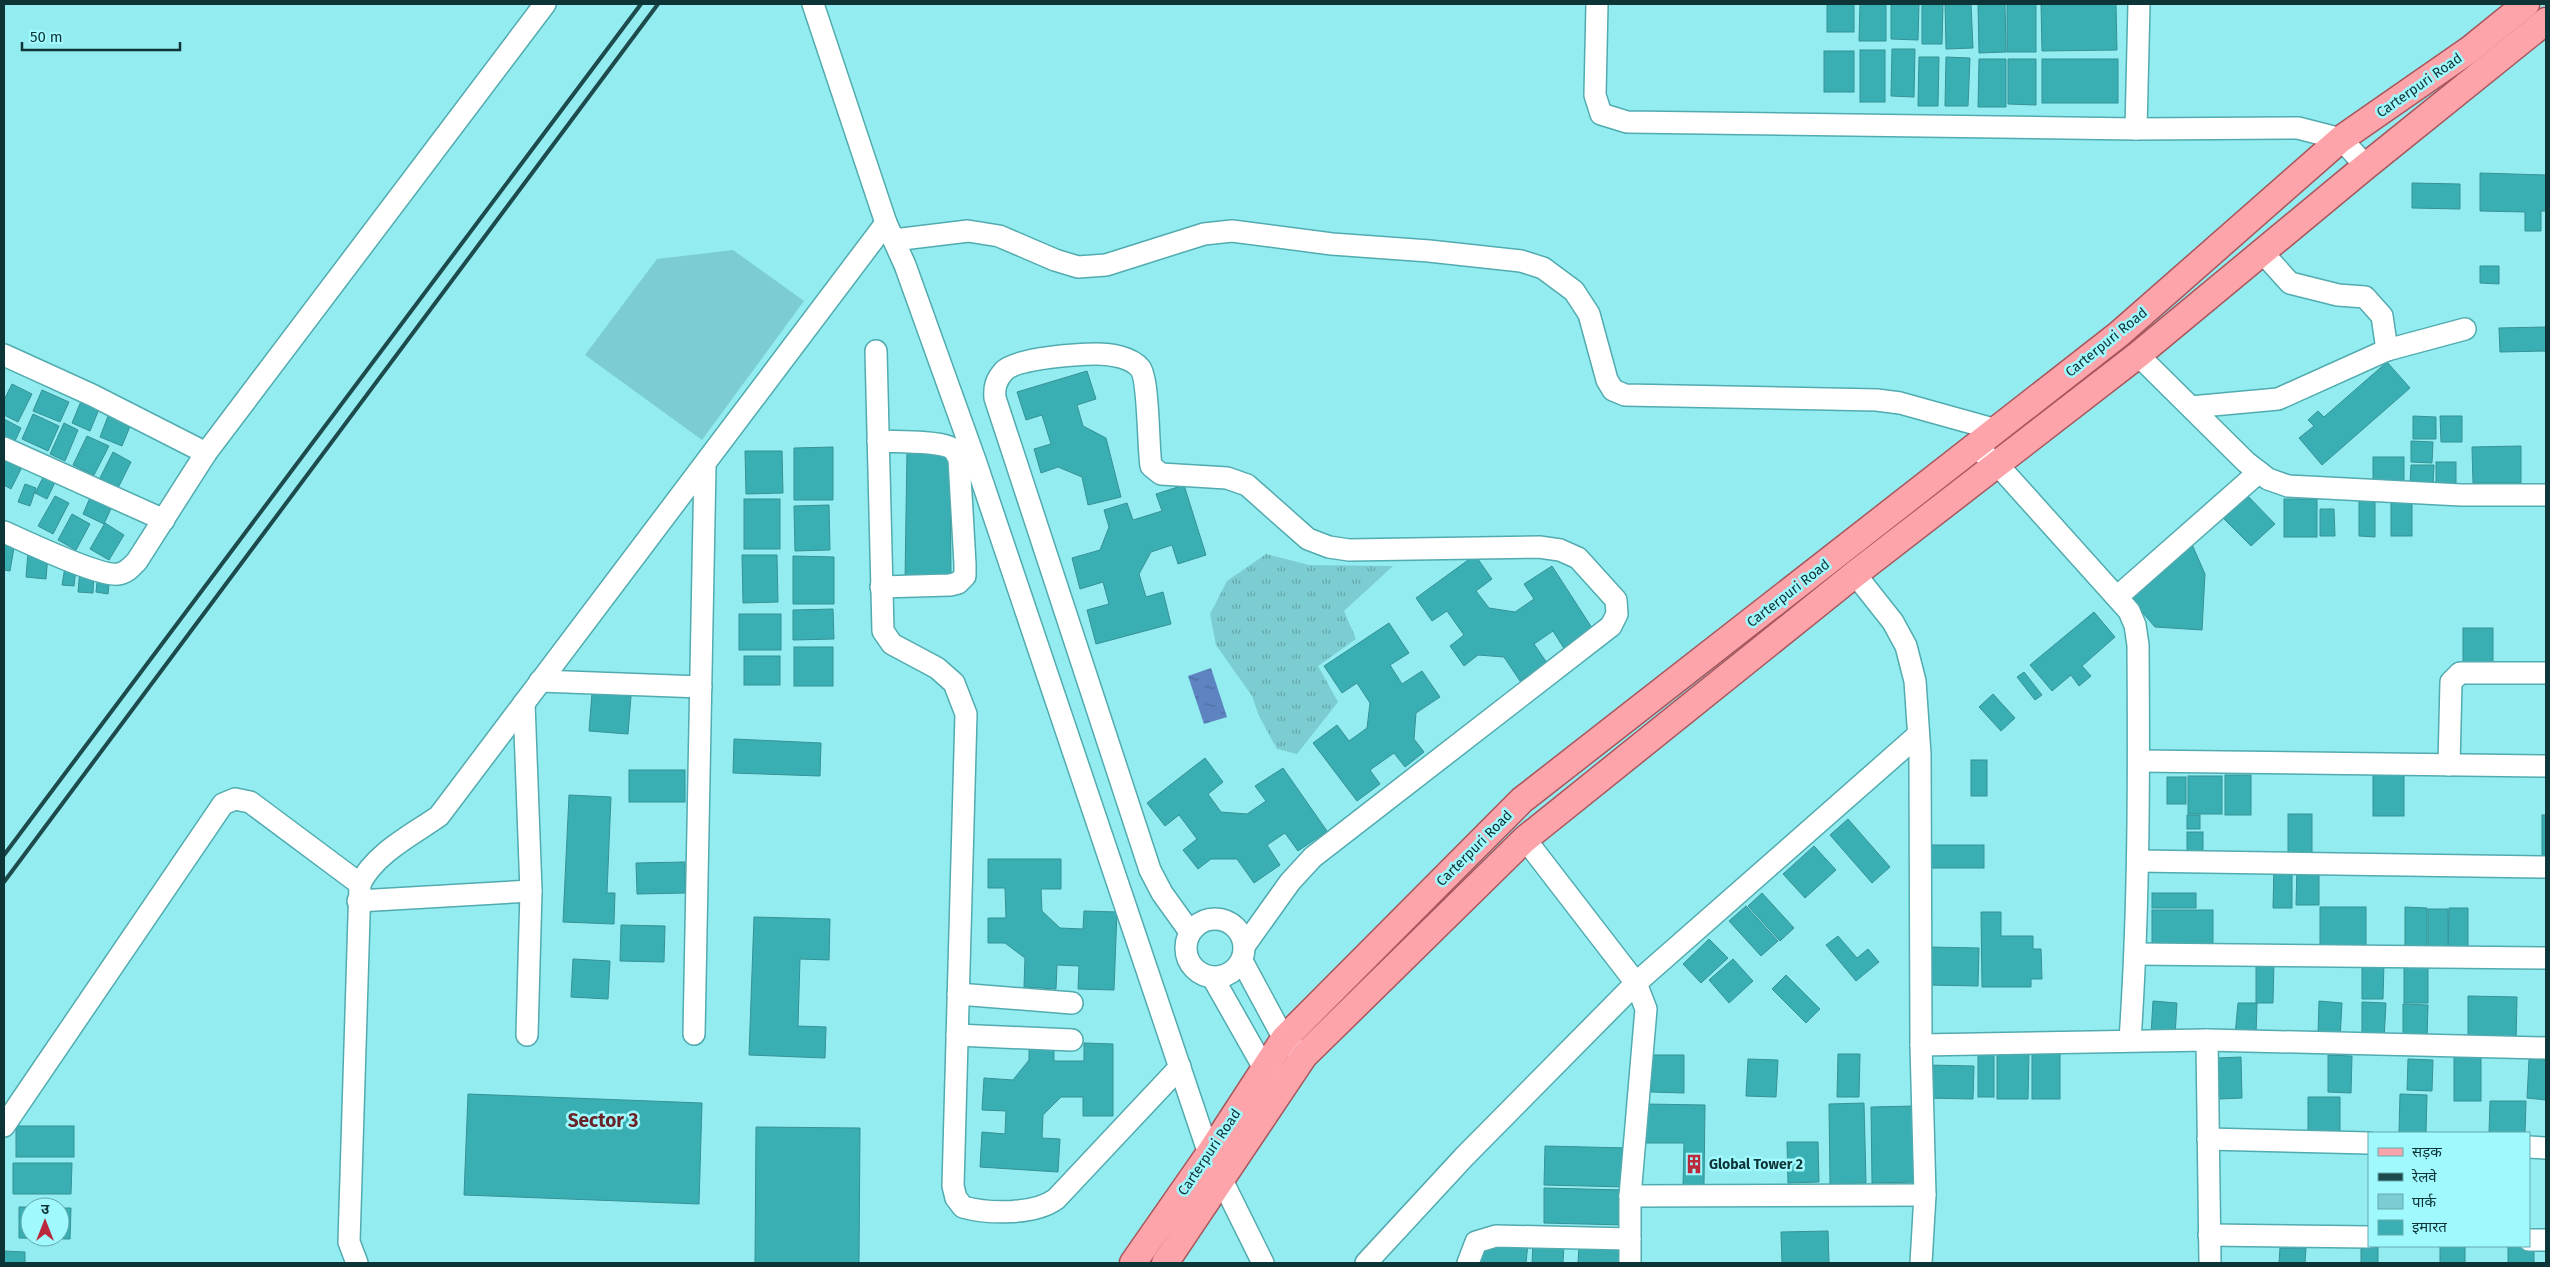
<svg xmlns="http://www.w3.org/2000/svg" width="2550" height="1267" font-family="'Fira Sans','Noto Sans Devanagari',sans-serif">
<defs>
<pattern id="grass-tufts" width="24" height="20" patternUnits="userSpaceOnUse" patternTransform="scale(1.25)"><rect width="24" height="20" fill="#7ccdd1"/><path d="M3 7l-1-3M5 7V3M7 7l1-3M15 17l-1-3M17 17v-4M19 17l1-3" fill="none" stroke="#64a7aa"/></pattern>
<pattern id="water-ripples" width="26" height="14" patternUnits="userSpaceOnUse" patternTransform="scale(1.25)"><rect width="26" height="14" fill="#5d83c0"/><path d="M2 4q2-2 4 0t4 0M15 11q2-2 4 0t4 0" fill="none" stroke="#4b6c9d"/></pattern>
</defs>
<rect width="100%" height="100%" fill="#93ecf0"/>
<path fill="url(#grass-tufts)" d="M1266,554L1309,565L1393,566L1344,611L1356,639L1318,666L1338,702L1297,754L1277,749L1259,716L1252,696L1216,645L1210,614L1227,581Z"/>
<path fill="#7ccdd1" d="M733,250L804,301L702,440L585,355L657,259Z"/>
<path fill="url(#water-ripples)" d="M1211,668L1227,717L1204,724L1188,676Z"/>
<g fill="#39afb4" stroke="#359296">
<rect x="1827" y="4" width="27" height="28"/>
<path d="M1860,4H1886V41H1859Z"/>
<path d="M1891,4H1919L1918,40L1891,39Z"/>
<path d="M1922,4H1943L1942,44H1922Z"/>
<path d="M1945,4H1971L1973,48L1946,49Z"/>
<path d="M1978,4H2005L2006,52L1979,53Z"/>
<rect x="2007" y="4" width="29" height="48"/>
<path d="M2041,4H2116L2117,50L2042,51Z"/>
<path d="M1892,49H1915L1914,97L1891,96Z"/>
<rect x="1860" y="50" width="25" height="52"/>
<rect x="1824" y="51" width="30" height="41"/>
<path d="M1919,57H1939L1938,106H1918Z"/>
<path d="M1946,57L1970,58L1968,106H1945Z"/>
<path d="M1979,59H2006V107H1978Z"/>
<path d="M2008,59H2036V105L2008,104Z"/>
<rect x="2042" y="59" width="76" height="44"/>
<path d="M2480,173L2546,175V211H2541V231H2525V212L2480,211Z"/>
<path d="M2412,183L2460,184V209L2412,208Z"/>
<path d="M2480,266H2499V284L2480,283Z"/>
<path d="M2546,327V351L2500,352L2499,328Z"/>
<path d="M2387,362L2410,388L2322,465L2299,438L2314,426L2308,420L2318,411L2324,417Z"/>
<path d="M1087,371L1096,399L1077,405L1083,426L1106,438L1121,497L1088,505L1082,477L1058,467L1041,473L1034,449L1051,444L1042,415L1026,420L1017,392Z"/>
<path d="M12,384L32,394L18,422L4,415V400Z"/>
<path d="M42,390L69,402L60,422L33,411Z"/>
<path d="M84,394L102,402L90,431L72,423Z"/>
<path d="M110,411L133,419L122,446L100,437Z"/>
<path d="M33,414L59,426L48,451L22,439Z"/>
<path d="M2413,416L2436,417V439H2413Z"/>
<path d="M2440,416H2462V442H2441Z"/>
<path d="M4,419L21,428L14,443L4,438Z"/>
<path d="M64,423L78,430L65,461L50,454Z"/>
<path d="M87,436L109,446L94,475L73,465Z"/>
<path d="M2411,441L2433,442L2432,463L2411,462Z"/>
<path d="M2521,446V483H2473L2472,447Z"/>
<path d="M833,447V500H794V448Z"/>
<path d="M907,450L950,453L951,577L905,581Z"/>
<path d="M745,451H782L783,493L746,494Z"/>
<path d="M113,452L131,462L118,488L100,478Z"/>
<rect x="2373" y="457" width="31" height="25"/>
<path d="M4,459L25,461L11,489L4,485Z"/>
<rect x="2436" y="462" width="20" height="27"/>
<path d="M2411,465H2434L2433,486L2410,485Z"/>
<path d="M47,470L58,476L47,499L35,493Z"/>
<path d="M25,484L36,488L30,506L18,502Z"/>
<path d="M1184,485L1206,555L1178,564L1172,545L1151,552L1139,574L1146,597L1163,592L1171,624L1096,644L1087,610L1109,604L1103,582L1080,589L1072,558L1100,550L1109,527L1104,510L1127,503L1133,520L1162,511L1156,494Z"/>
<path d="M2243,491L2275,524L2251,546L2219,514Z"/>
<path d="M92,493L114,502L104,524L83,514Z"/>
<path d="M55,496L69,503L53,534L38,526Z"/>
<rect x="744" y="499" width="36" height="50"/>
<rect x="2284" y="499" width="33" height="38"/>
<path d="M2359,499H2375V537L2359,536Z"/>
<rect x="2391" y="499" width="21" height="37"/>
<path d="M829,505L830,550L795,551L794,506Z"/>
<path d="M2320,509H2334L2335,536H2320Z"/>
<path d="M72,514L90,524L76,550L58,540Z"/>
<path d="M105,523L124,535L109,560L90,549Z"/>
<path d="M4,540L15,542L10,571L4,570Z"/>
<path d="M2190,540L2205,574L2202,630L2155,627L2125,592Z"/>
<path d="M28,552L48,554L46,579L26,577Z"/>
<path d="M742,555H777L778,602L743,603Z"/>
<path d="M1475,555L1492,579L1476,591L1489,608L1515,612L1534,599L1524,584L1552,566L1594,631L1565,650L1553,631L1534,644L1547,663L1520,681L1504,657L1478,655L1464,666L1450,646L1464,635L1447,611L1432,621L1416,598Z"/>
<path d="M793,556L834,557V604H793Z"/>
<path d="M65,567L76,569L74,586L62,585Z"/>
<path d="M80,570L94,571L93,593L78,592Z"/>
<path d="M98,574L110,575L108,594L96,592Z"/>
<path d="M833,609L834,639L793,640V610Z"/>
<path d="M2094,612L2115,637L2082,666L2091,676L2079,686L2071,675L2052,691L2030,665Z"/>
<rect x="739" y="614" width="42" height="36"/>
<path d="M1389,623L1409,653L1390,665L1402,684L1422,671L1440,697L1416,713L1414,739L1424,752L1405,767L1394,753L1370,770L1380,784L1357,801L1313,743L1337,725L1349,741L1367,728L1370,703L1357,683L1342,693L1324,666Z"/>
<rect x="2463" y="628" width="30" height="42"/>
<rect x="794" y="647" width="39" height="39"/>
<rect x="744" y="656" width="36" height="29"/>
<path d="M2024,672L2042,695L2035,700L2017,677Z"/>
<path d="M592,693L631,696L628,734L589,731Z"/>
<path d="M1993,694L2015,718L2001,731L1979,707Z"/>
<path d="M734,739L821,743L820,776L733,773Z"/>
<path d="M1205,758L1223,782L1208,794L1221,812L1247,814L1266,801L1255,786L1283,768L1327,831L1298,851L1285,833L1267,845L1280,865L1254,883L1237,859H1211L1198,869L1183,850L1197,839L1179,815L1165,826L1147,803Z"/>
<rect x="1971" y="760" width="16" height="36"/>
<rect x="629" y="770" width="56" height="32"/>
<rect x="2373" y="771" width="31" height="45"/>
<rect x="2225" y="775" width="26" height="40"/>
<rect x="2188" y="776" width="34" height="38"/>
<rect x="2167" y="777" width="19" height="27"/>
<path d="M569,795L611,797L607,893H615L614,924L563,922Z"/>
<rect x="2288" y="814" width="24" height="43"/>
<rect x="2187" y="815" width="13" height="14"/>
<rect x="2542" y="815" width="4" height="43"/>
<path d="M1848,819L1890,867L1872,883L1830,835Z"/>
<rect x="2187" y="832" width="16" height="23"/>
<rect x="1929" y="845" width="55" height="23"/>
<path d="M1814,846L1836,870L1805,898L1783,874Z"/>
<path d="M988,859H1061V889H1041L1042,911L1060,928L1083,929L1084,911L1117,912L1114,990L1078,989L1079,966L1057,965L1056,989L1024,987L1025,958L1005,943H988V918H1006L1005,888H988Z"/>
<path d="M685,862V893L637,894L636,863Z"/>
<path d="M2274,865L2292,866V908H2273Z"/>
<path d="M2297,865H2319V905H2296Z"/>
<path d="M1762,893L1794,928L1780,941L1748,906Z"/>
<rect x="2152" y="893" width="44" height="15"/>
<path d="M1746,906L1778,941L1761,956L1729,921Z"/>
<rect x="2320" y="907" width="46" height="44"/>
<path d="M2405,907L2427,908V950H2405Z"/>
<path d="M2449,908H2468V950H2448Z"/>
<rect x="2428" y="909" width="20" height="40"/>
<rect x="2152" y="910" width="61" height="38"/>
<path d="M1981,912H2001V936H2033V949H2041L2042,979H2031V987H1982Z"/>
<path d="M754,917L830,919L829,960L800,959L798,1026L826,1027L825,1058L749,1055Z"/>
<path d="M621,925L665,926L664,962L620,961Z"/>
<path d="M1838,936L1857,958L1868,949L1879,962L1856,981L1826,945Z"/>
<path d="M1709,939L1728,958L1701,983L1683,964Z"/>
<path d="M1930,947L1979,948L1978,986L1929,985Z"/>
<path d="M573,959L610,961L608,999L571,997Z"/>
<path d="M1733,959L1753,981L1729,1003L1709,980Z"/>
<rect x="2404" y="961" width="24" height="42"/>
<path d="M2256,962H2274L2273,1003H2256Z"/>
<path d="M2362,962H2384L2383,999H2362Z"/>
<path d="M1786,975L1820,1009L1806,1023L1772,989Z"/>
<path d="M2468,996L2517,997L2516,1044L2468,1043Z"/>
<path d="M2153,1001L2177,1003L2175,1036L2151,1035Z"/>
<path d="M2319,1001L2342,1003L2340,1039L2318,1033Z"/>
<path d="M2362,1002L2386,1003L2384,1040H2362Z"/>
<path d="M2238,1003H2257L2256,1035L2235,1036Z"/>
<path d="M2403,1004L2428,1005L2427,1040H2403Z"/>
<path d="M1029,1043H1054V1061H1084V1043L1113,1044V1116H1083V1097H1061L1043,1115L1042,1138L1060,1139L1058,1172L980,1167L982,1132L1005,1134L1006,1111L982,1110L984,1078L1013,1080L1029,1060Z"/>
<rect x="2032" y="1045" width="28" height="54"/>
<rect x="1978" y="1048" width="16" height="49"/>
<path d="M1997,1052H2029L2028,1099H1997Z"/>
<path d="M1838,1054H1860L1859,1097H1837Z"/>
<path d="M1651,1055H1684V1093L1651,1092Z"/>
<path d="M2328,1055L2352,1056L2351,1093L2328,1092Z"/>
<rect x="2454" y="1056" width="27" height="45"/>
<path d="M2241,1057L2242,1098L2219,1099L2217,1058Z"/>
<path d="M1748,1059L1778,1060L1776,1097L1746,1096Z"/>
<path d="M2408,1059L2433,1060L2432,1091L2407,1090Z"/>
<path d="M2529,1059L2546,1060V1100L2527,1098Z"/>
<path d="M1927,1065L1974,1066L1973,1099L1926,1098Z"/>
<path d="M468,1094L702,1103L699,1204L464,1195Z"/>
<path d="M2400,1094L2427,1095L2426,1133H2399Z"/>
<path d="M2308,1097H2340V1140L2308,1141Z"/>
<path d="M2490,1101H2526L2525,1133H2489Z"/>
<path d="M1864,1103L1866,1183L1830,1184L1829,1104Z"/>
<path d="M1645,1104L1705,1105L1704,1185H1683L1684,1143H1644Z"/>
<path d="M1915,1106L1916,1182L1872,1183L1871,1107Z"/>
<rect x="16" y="1126" width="58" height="31"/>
<path d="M756,1127L860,1128L859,1263H755Z"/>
<path d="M1787,1142H1818L1819,1182L1788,1183Z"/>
<path d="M1545,1146L1629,1148L1627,1187L1544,1185Z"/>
<path d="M13,1163H72L71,1194H13Z"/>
<path d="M1544,1188L1625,1190L1624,1225L1544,1223Z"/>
<path d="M19,1207H30V1237H60V1208H71L70,1239L19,1238Z"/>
<path d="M1828,1231L1829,1263H1782L1781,1232Z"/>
<path d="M1528,1243L1526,1263H1479L1484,1249Z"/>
<path d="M1533,1243L1564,1244L1563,1263H1532Z"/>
<path d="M2534,1243V1263H2508V1246H2529Z"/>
<path d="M1579,1245L1621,1246L1620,1263H1578Z"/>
<rect x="2440" y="1246" width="25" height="17"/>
<rect x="2361" y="1247" width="17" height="16"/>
<path d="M2280,1248H2306L2305,1263H2279Z"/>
<path d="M4,1251L25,1252V1263H4Z"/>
</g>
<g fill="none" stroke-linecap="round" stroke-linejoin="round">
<defs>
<g id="minor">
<path d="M813,4L886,223L905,265L975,460L1209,1154L1263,1263"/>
<path d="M1597,4L1595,95L1601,114L1627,122L2136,129L2298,128L2341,139L2366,166"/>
<path d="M2136,129L2139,4"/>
<path d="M894,240L968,231L999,236L1055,260L1078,267L1106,265L1204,234L1232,231L1332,244L1429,251L1521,261L1543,268L1574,291L1589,314L1607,380L1613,390L1625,395L1877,400L1900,403L1997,430"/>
<path d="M2262,252L2290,283L2338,295L2365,297L2382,316L2387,350L2465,329"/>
<path d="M876,351L883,631L892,644L937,668L954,683L966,714L953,1186L956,1198L963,1207C989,1214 1034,1215 1056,1199L1180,1067"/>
<path d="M4,355L92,395L206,453L545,4"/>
<path d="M2138,355L2246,462L2268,479L2288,486L2461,495H2546"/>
<path d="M2191,407L2278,399L2387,350"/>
<path d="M878,441C895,442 936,441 949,447C955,449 956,454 959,459L965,564V576L958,583L950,585L881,587"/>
<path d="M4,448L164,520"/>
<path d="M1985,455L1996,463L2129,611L2135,625L2138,645C2139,777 2139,909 2130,1040"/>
<path d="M4,532C25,541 99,577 118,574C127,573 131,567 137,561L206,453"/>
<path d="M1855,574L1893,622L1906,646L1915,681L1920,754L1921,1045L1925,1195L1921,1263"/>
<path d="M2117,597L2259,472"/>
<path d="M540,681L701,687"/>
<path d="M524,703L531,891L527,1035"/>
<path d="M2139,761L2546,766"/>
<path d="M2449,765L2451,682L2460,673H2546"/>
<path d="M1525,839L1636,983L1646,1009L1630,1196V1263"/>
<path d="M2138,861L2546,867"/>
<path d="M358,901L531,891"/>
<circle cx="1215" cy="948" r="29"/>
<path d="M1190,932L1162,893L1150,870L995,398C994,387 996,380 1004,371C1017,358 1078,354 1097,354C1110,354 1131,357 1140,368C1149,379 1148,448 1151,466L1161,474L1227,478L1247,485L1308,539L1329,547L1349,550L1539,547L1560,550L1578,558L1616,600L1617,614L1611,626L1313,857L1290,882L1245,945"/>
<path d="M2136,954L2546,958"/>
<path d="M1242,961L1284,1039L1294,1048"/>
<path d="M1213,978L1264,1068L1276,1075"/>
<path d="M958,994L1072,1003"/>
<path d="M694,1034L705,466"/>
<path d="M957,1035L1072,1040"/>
<path d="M2207,1040L2210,1263"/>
<path d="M1921,1045L2207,1040L2546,1048"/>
<path d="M4,1126L223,804L235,799L250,802L360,884C374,854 412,835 439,816L886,223"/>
<path d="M2208,1139L2369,1143"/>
<path d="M2529,1147L2546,1148"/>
<path d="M1630,1196L1925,1195"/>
<path d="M2209,1235L2369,1237"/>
<path d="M2529,1240H2546"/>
<path d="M357,1263L349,1242L360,884"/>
<path d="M1366,1263L1463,1158L1636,983L1918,735"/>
<path d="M1468,1263L1476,1242L1496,1236L1630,1239"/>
</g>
<g id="major">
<path d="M1133,1263L1209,1154L1284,1039L1522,800L2119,334L2341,139L2469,50L2526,4"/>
<path d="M1165,1263L1304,1056L1525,839L1855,574L2138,355L2366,166L2546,21"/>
</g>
</defs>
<use href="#minor" stroke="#51abaf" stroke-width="24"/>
<use href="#major" stroke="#a7565c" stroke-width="29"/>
<use href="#minor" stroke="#fff" stroke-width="21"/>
<use href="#major" stroke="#fca4aa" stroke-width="26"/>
<g stroke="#1d4a4c" stroke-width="4">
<path d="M4,855L641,4"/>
<path d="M4,882L658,4"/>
</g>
</g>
<defs>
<symbol id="building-bare" viewBox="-9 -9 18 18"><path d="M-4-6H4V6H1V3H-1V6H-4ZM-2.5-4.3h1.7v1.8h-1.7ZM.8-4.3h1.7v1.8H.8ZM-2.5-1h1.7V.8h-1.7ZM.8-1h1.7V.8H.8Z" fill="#b9283b" stroke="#a0f9fd" stroke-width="2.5" paint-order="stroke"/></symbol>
</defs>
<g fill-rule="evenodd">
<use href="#building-bare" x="1680" y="1150" width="28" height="28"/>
</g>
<g text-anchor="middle" stroke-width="5" stroke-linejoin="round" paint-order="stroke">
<g font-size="14" fill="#0d3436" stroke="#a0f9fd">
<text transform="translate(2419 85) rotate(-35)" y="5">Carterpuri Road</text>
<text transform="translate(2106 342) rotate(-39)" y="5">Carterpuri Road</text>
<text transform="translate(1788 593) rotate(-38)" y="5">Carterpuri Road</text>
<text transform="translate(1474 848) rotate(-45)" y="5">Carterpuri Road</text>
<text transform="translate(1209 1152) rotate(-56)" y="5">Carterpuri Road</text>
</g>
<g font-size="14" font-weight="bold" fill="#0d3436" stroke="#a0f9fd" text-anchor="start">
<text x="1709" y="1169">Global Tower 2</text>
</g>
<g font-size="19" font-weight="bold" fill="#6a2429" stroke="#a0f9fd">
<text x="603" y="1127">Sector 3</text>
</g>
</g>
<rect width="2550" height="1267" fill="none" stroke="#0d3436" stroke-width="10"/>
<rect x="2368" y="1132" width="162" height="115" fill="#a0f9fd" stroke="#65aaad"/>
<rect x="2378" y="1148" width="25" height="8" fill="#fca4aa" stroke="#65aaad"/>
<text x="2412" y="1157" font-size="15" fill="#0d3436">सड़क</text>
<rect x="2378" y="1173" width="25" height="8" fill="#1d4a4c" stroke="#65aaad"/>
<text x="2412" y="1182" font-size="15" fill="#0d3436">रेलवे</text>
<rect x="2378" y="1194" width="25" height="15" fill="#7ccdd1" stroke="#65aaad"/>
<text x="2412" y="1207" font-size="15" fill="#0d3436">पार्क</text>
<rect x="2378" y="1220" width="25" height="15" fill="#39afb4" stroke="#65aaad"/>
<text x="2412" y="1232" font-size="15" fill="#0d3436">इमारत</text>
<g transform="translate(45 1222)"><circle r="24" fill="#a0f9fd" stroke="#65aaad"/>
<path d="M0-4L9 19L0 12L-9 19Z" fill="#b9283b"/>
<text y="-8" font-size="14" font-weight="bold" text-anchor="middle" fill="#0d3436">उ</text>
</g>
<path d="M22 42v8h158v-8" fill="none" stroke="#0d3436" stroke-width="2.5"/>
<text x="30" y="42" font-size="15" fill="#0d3436" stroke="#a0f9fd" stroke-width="4" paint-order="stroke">50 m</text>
</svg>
